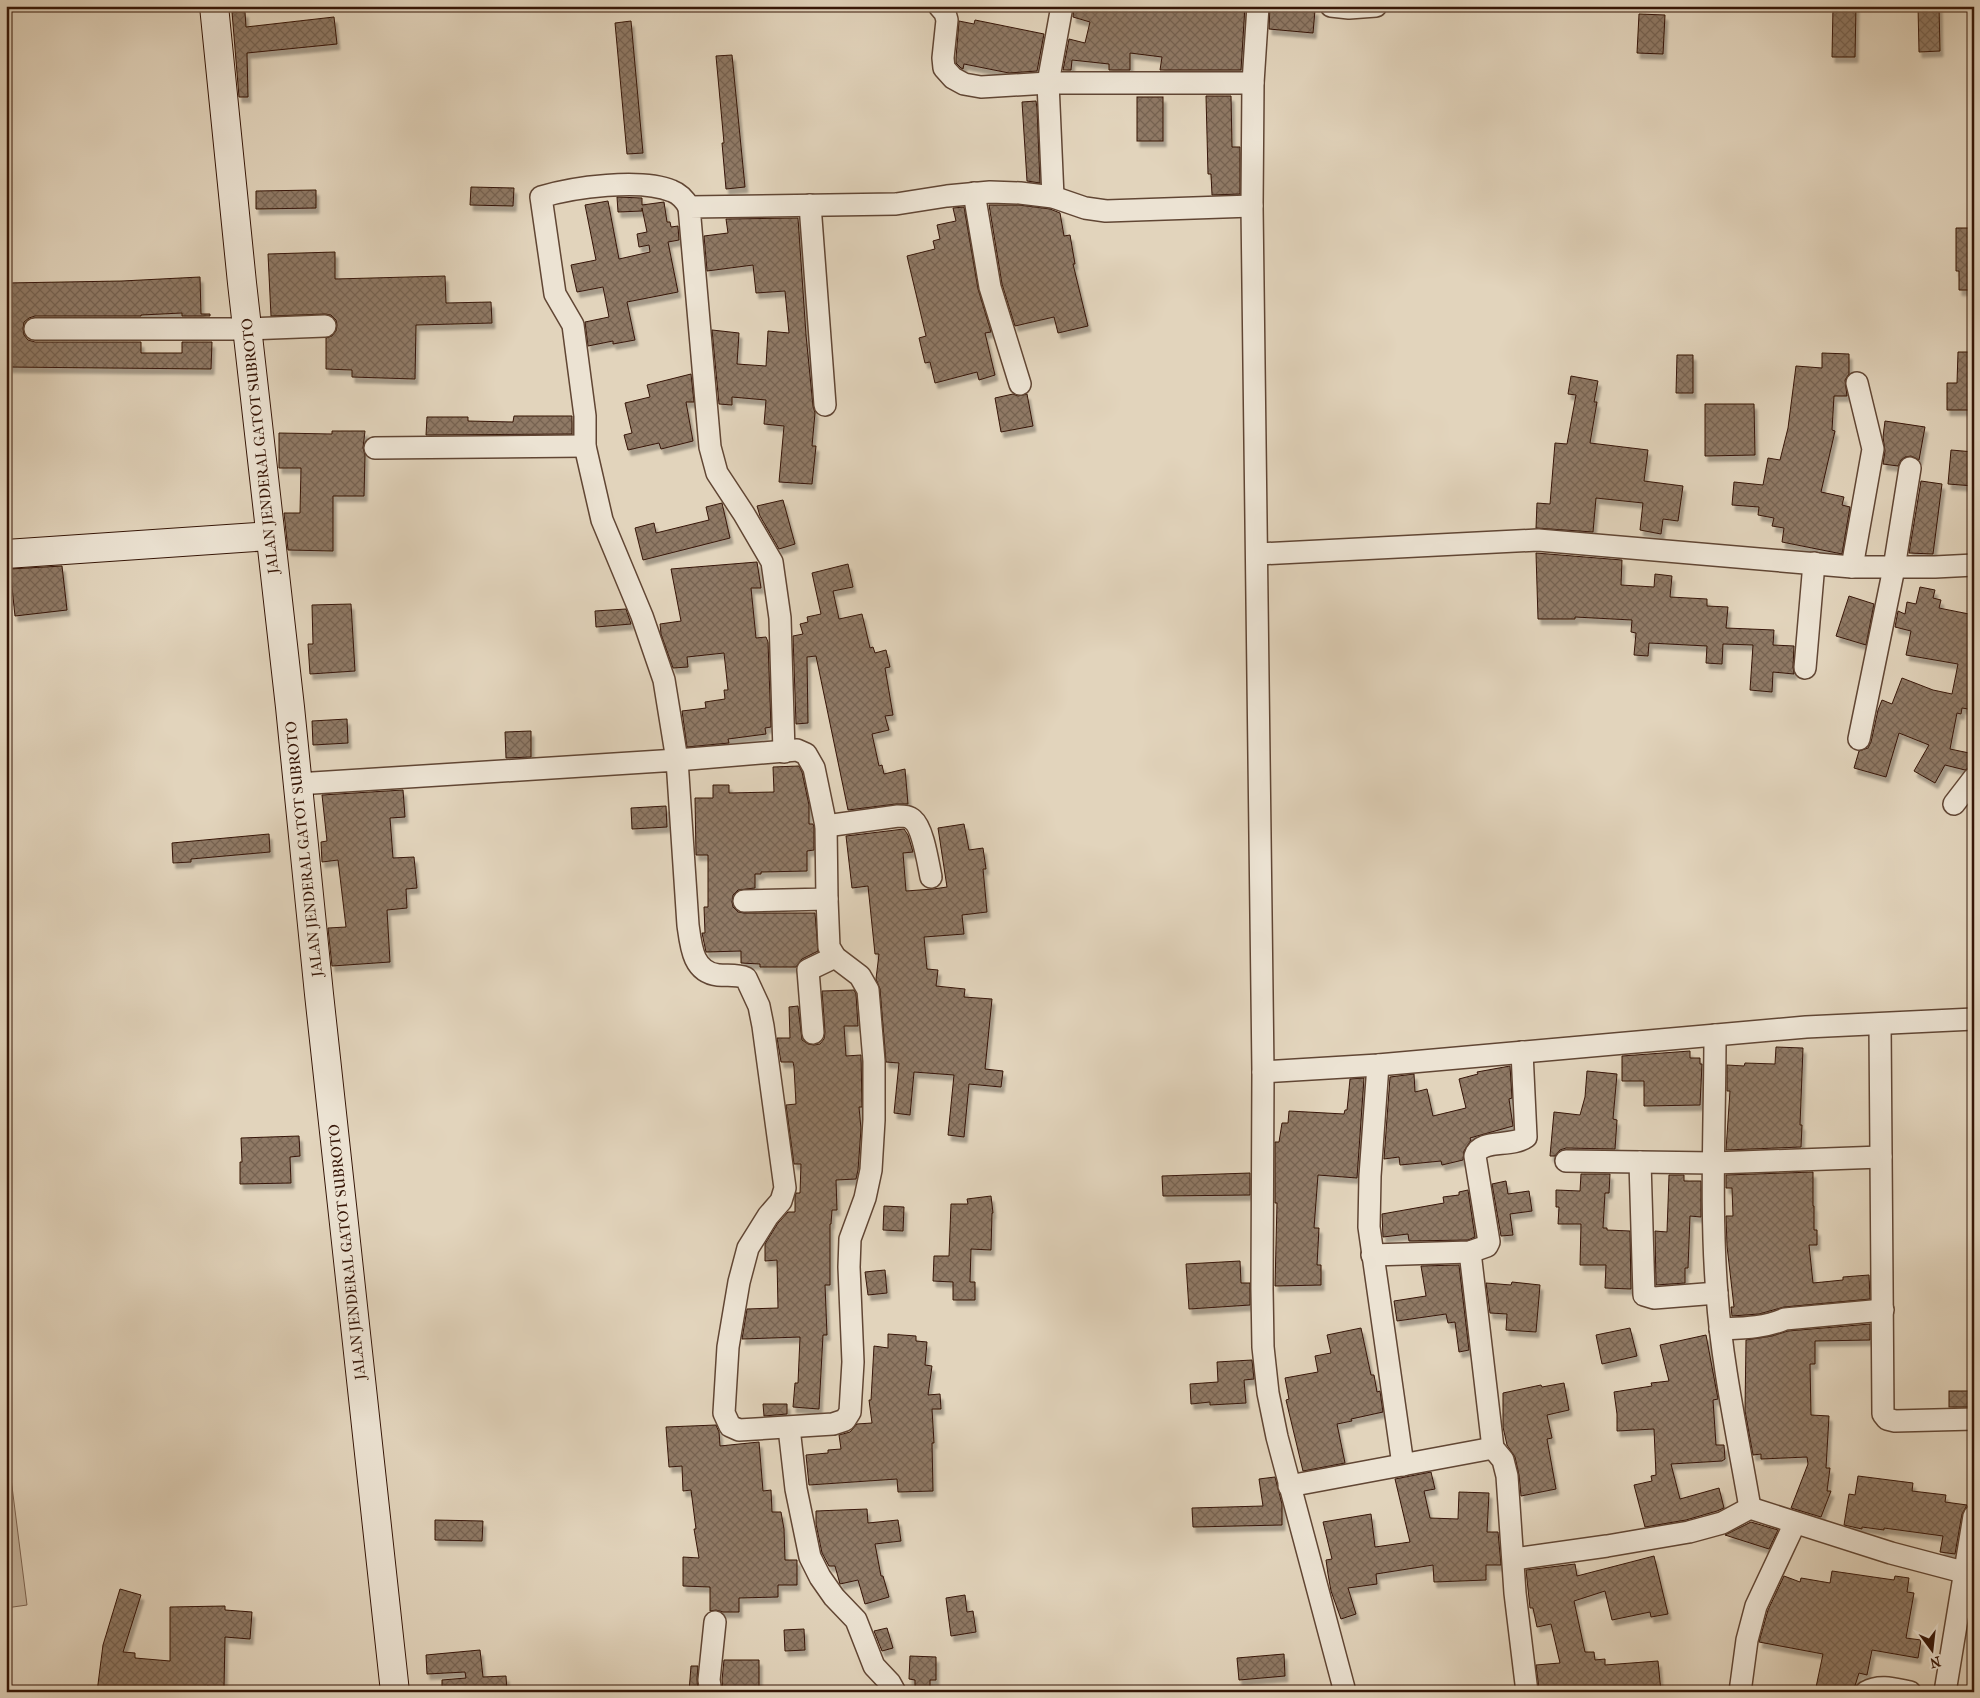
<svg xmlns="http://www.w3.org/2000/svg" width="1980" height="1698" font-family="'IM FELL French Canon',serif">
<defs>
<pattern id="building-cross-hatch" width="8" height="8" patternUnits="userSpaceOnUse" patternTransform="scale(1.25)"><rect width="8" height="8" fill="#8f7965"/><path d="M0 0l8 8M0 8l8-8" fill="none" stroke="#766251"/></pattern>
<filter id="shadow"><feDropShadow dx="3" dy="5.5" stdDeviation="1" flood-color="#0004"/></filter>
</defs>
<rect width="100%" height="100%" fill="#e2d4bc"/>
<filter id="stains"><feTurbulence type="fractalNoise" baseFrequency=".004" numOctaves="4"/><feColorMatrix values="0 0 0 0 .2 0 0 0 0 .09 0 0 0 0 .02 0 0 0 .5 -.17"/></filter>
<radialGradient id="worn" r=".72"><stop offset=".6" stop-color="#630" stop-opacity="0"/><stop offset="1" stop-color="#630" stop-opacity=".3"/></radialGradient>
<path fill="#c5b49d" stroke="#7e6552" d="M6,1439L27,1605L6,1608Z"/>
<g fill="url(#building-cross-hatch)" stroke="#361607" filter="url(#shadow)">
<path d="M1074,6L1117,9L1118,6H1245L1241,70H1160L1162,57L1130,53V70H1109V64L1072,60L1071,70H1063L1069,39L1085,43L1090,22L1073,17Z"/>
<path d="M1270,6L1315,10L1313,33L1269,29Z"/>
<path d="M1833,6H1856L1855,57H1832Z"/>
<path d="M1918,6H1939L1940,51L1919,52Z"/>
<path d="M232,12H245L246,27L334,17L337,44L247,53L248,97H239Z"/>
<path d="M1639,14L1665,15L1663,54L1637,53Z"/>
<path d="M975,20L1044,34L1037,71L1009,73L964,64L963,69L961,68L956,63V58L959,21L974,24Z"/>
<path d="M631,21L643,153L627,154L615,23Z"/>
<path d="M732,55L745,187L726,189L722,143H724L716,56Z"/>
<path d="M1206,96H1231L1232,147H1240V194L1212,195L1211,174H1208Z"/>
<rect x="1137" y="97" width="26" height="44"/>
<path d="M1036,101L1037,108L1040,183L1027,181L1022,102Z"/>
<path d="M471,187L514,188L513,206L470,205Z"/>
<path d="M316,190V208L256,209V191Z"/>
<path d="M617,197L642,198V205L664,202L667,222H670L671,227L678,226L679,240L668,242L678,292L627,302L635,340L613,344V341L588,346L585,322L609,317L603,287L577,292L571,265L596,260L585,205L608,201L619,259L650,252L649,245L639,247L637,234L647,232L642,208V211L618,212Z"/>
<path d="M989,205H1019L1050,209L1060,213L1064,236L1070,235L1075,264H1073L1088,326L1058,333L1054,317L1015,326L1002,284Z"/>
<path d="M964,207L978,289L991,332L985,333L995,375L979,380L977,372L935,383L930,362L925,363L919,338L926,336L907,256L935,249L933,241L940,239L937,225L956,221L953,208Z"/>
<path d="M798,218L806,335L813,406L815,413L812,446H816L812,484L779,482L784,426L764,424L766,400L732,397V405L719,404L712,330L739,333L737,364L766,366L768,331L789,333L785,291L756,293L753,265L707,271L704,236L728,233L726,219Z"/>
<path d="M1956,228H1974V290H1959V271H1956Z"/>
<path d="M335,252V279L445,276L446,303L491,302L492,323L416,325L415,379L352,377V370L326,369V338L332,336L336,331L337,325L336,320L331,315L325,314L271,316L268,254Z"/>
<path d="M200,277L201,314H210V316H182V313L141,315V316H35L29,318L24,322L23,329L24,335L28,340L35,342H141V353H182V342H212L211,369L6,367V283L122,281Z"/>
<path d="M1958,352H1974V410H1947V383H1957Z"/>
<path d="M1822,353L1849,354V374L1845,380L1847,396H1834L1832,430L1835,431L1821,492L1844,497L1842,505L1850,507L1842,554L1782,542L1784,528L1772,526L1774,518L1758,515L1759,507L1732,505L1734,482L1763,485L1768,458L1780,460L1788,428L1796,366L1822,368Z"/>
<path d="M1677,355H1693V393H1676Z"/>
<path d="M691,374L694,402H686L693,441L661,449L659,443L628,450L624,435L632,433L625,403L650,397L647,385Z"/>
<path d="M1571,376L1598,381L1594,402H1597L1590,443L1648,450L1644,481L1683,486L1678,521L1663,519L1661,534L1640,530L1643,503L1596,498L1593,532L1536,528L1537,503L1550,504L1555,443L1567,444L1576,395L1568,394Z"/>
<path d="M1013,394L1018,396L1027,394L1033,426L1001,432L995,398Z"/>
<path d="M1705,404H1754L1755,455L1705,456Z"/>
<path d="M514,416H572V434L426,435L427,417H468V421L513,422Z"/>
<path d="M1885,421L1925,427L1919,460L1911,456L1905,457L1901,460L1898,466L1883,464L1885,451L1883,437Z"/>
<path d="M332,431H365L363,448L365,455L364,496H333V551L288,550L284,513H300L301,468H279V433L332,434Z"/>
<path d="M1951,450L1974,452V486L1948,484Z"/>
<path d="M1921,481L1942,484L1933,554L1909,553Z"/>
<path d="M783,500L795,544L779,549L760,516L757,506Z"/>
<path d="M722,503L730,538L643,560L635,528L654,523L656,533L709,520L706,507Z"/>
<path d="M1536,553L1622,560L1621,585L1654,587L1655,574L1672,576L1670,597L1707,599V606L1728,607L1726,628L1774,630L1773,645L1794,646L1793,667L1794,674L1773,672L1772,692L1750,690L1753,645L1723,644L1722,664L1706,663L1707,646L1649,643L1648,656L1634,655L1636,633L1631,632L1632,620L1575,617V619H1538Z"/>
<path d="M757,562L761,588H751L756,638L766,637L768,642L771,727L765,728L766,734L728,739L729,743L687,747L682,711L706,708L705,702L725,699L724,690H728L724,653L687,657L688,667L673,668L661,634L660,624L681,621L671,569Z"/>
<path d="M848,564L853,587L833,591L839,619L862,614L870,648L873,647L875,653L886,650L890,667L885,668L893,715L885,716L889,730L872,734L879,766L882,765L884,774L905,769L908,804H896L848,810L816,656L807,657L808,723L796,724L793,636L803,634L800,624L808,622L807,617L821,614L812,573Z"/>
<path d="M62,566L67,610L15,616L10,569Z"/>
<path d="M1920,587L1935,590L1933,598L1941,600L1939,608L1974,615V710L1962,708L1961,714L1957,713L1950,749L1974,754V766L1965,770L1945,765L1935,783L1914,771L1929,745L1899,733L1886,777L1854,768L1859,751L1868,748L1871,742L1878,710L1882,700L1892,704L1902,678L1933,690L1952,694L1958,664L1906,655L1911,631L1895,627L1898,611L1905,614L1907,602L1916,604Z"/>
<path d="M1849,596L1874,604L1866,645L1836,636Z"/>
<path d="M351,604L355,671L310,674L308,644H313L312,605Z"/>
<path d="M626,609L631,624L596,627L595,611Z"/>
<path d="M347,719L348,743L313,745L312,721Z"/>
<path d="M531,731V757L506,758L505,732Z"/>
<path d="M799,766L802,772L809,805V824H813L814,827V850L807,851V871L761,872V874H755V888L738,890L733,895L732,902L733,907L738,912L744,913H815L818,951L802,959L796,967H760V964L741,963V951L706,952L702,933H705L704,907H708V855H696L695,798H713V785H729V793L774,792L773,767Z"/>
<path d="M403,790L405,817L390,818L393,858L414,857L417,888L406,889L407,908L387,910L390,962L332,966L328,928L346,927L338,860L322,862L321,842L327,841L322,795Z"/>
<path d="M666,806L667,827L632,829L631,808Z"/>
<path d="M964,824L969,850L983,848L986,869H983L987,912L962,915L964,934L924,937L927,969L938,970L936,986L965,989L964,997L992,999L985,1069L1003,1071L1001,1087L969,1084L964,1137L948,1135L954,1075L914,1072L910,1115L894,1113L899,1063L886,1062L880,989L876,979L879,954H875L868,886L852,888L846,836L904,829L908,835L913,852L903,853L906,891L933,889L947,887L938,828Z"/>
<path d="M269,834L270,852L191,859V862L173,863L172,843Z"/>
<path d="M854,990L856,994L858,1026H844L846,1056L861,1055L862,1107H859L861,1129L858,1170L856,1179L836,1180L837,1210H832L831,1224H830V1285H825L827,1335H823L819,1409L793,1407L795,1383H798L800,1337L742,1339L747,1309L778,1308L777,1260L765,1261V1244L778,1223L788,1212H795V1197L796,1193H800L801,1164H794L786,1105L796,1104L794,1067L793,1062H781L777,1038H790L789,1007L798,1006L802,1040L808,1044L814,1045L820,1044L824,1039L825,1032L822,991Z"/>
<path d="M1776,1047L1803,1048L1800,1125H1802L1801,1147L1726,1150L1730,1091H1727V1065L1744,1066L1745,1063L1775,1064Z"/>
<path d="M1690,1051V1058H1700V1064H1702L1700,1105L1644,1106V1081H1622V1056Z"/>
<path d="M1510,1066L1512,1098L1509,1099L1513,1126L1470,1138L1471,1140L1464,1151L1463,1160L1442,1165L1441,1161L1400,1165L1399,1157L1384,1159L1390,1077L1414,1074L1415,1092L1427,1089L1433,1116L1466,1108L1459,1079L1478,1074L1477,1072Z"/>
<path d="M1587,1071L1617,1074L1613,1119L1617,1120L1615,1149L1566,1148L1560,1150L1555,1156H1550L1554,1112L1580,1115L1585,1097Z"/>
<path d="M1364,1078L1357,1178L1318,1175L1314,1228H1319L1317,1265H1321V1285L1275,1286L1277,1203H1275V1142H1279L1282,1123H1288L1289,1111L1344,1114L1345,1110H1347L1350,1079Z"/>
<path d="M299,1136L300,1156L290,1157L291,1183L240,1184V1162H242L241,1138Z"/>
<path d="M1813,1172V1206H1814V1230H1817V1245H1809L1813,1283L1843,1280V1277L1869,1275L1870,1299L1784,1307L1759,1314L1732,1316L1731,1307H1734L1727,1246L1726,1216H1733L1732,1188H1726V1175Z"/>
<path d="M1250,1173V1195L1163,1196L1162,1176Z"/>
<path d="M1581,1174H1610L1609,1193H1605L1603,1228H1607V1230L1630,1231L1631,1289L1605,1288L1606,1265H1580L1581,1224H1558L1559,1207H1556V1190L1580,1191Z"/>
<path d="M1669,1175H1684V1181H1701V1217L1690,1216L1688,1268H1685V1283L1656,1285L1655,1231L1667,1232Z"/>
<path d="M1506,1181L1508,1194L1529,1191L1532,1211L1510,1214L1513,1235L1501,1236L1492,1184Z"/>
<path d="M1468,1190L1475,1237L1468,1240L1409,1241L1408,1234L1383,1237L1382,1214L1444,1203L1443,1197L1459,1195V1192Z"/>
<path d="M991,1196L993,1213H992L991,1250L971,1249L970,1282H975V1300H953V1282L933,1281L934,1256H949L951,1204H968L967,1199Z"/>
<path d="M884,1206L904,1207L903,1231L883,1230Z"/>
<path d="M1240,1261L1241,1283H1250V1305L1189,1309L1186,1264Z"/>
<path d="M1459,1265L1469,1350L1459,1352L1455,1322L1448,1323L1446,1314L1397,1321L1394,1301L1426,1296L1421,1266Z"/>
<path d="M885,1270L887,1293L868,1295L865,1272Z"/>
<path d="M1512,1282L1540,1285L1536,1332L1506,1330L1507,1314L1490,1313L1486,1283L1511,1285Z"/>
<path d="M1870,1324V1340L1815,1341V1364H1810L1811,1415L1829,1416L1826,1468H1830L1827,1491H1831L1821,1517L1791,1508L1808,1464L1807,1457L1761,1459V1454L1753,1455L1745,1411L1746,1340L1772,1336L1788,1331Z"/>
<path d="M1361,1328L1371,1375H1374L1377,1392L1380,1391L1383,1412L1351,1419L1352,1421L1337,1424L1345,1463L1303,1471L1286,1400L1289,1399L1285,1378L1318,1372L1315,1356L1331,1353L1327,1335Z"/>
<path d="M1630,1328L1637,1356L1602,1364L1596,1335Z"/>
<path d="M888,1334L916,1336V1341L927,1342L925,1365L932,1366L928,1395L940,1394L941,1409H932L934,1443H932L933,1491L898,1492L897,1479L809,1485L806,1455L828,1453V1450L841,1449L839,1435L850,1432L857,1424L872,1423L869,1400H871L874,1346L888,1348Z"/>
<path d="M1706,1335L1718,1399L1713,1400L1716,1445H1724L1725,1459L1722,1461L1671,1464L1680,1499L1719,1488L1724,1508L1717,1511L1686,1520L1645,1527L1634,1485L1652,1481L1651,1476L1656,1475L1654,1429L1617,1431V1414L1614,1392L1652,1386L1651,1383L1669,1381L1660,1345Z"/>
<path d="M1252,1360L1254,1379L1244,1380L1246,1403L1210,1405V1402L1191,1404L1190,1384L1218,1382L1217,1362Z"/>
<path d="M1564,1383L1569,1410L1547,1415L1552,1438L1547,1439L1556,1489L1521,1496L1519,1475L1515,1457L1507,1445L1503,1427V1393L1541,1385L1542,1387Z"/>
<rect x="1949" y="1391" width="25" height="16"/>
<path d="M763,1404H787V1414L764,1416Z"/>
<path d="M716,1425L719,1432L720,1446L759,1442L763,1491L771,1490L772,1512H781L784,1529L785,1560H797V1585H778V1597L739,1598V1612H723L716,1610L710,1611V1587L683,1586V1557L699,1558L694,1529H696L691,1490L683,1491L682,1466L669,1467L666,1427Z"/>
<path d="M1431,1472L1435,1489L1424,1491L1430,1518L1458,1519L1459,1492L1489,1493L1487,1532H1498L1501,1565H1486V1580L1434,1582L1433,1565L1376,1574L1377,1584L1348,1588L1356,1614L1341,1619L1331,1591L1328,1574L1326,1560L1332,1559L1323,1522L1371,1514L1375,1547L1410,1542L1395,1479Z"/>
<path d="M1858,1476L1913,1483L1912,1491L1946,1495L1945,1502L1967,1505L1962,1514L1955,1554L1940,1552L1943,1536L1884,1528V1530L1862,1527V1529L1844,1525L1849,1494L1855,1495Z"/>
<path d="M1275,1477L1282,1504V1525L1193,1527L1192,1508L1263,1506L1259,1479Z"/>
<path d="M867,1509L868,1523L898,1520L901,1541L875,1544L881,1576H883L889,1597L865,1604L858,1580L840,1584L835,1566H829L822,1553L816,1524V1511Z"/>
<path d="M435,1520L483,1521L482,1541L435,1540Z"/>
<path d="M1751,1522L1778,1530L1769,1549L1725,1535Z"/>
<path d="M1654,1556L1668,1614L1651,1617L1650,1612L1612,1620L1605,1591L1574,1601L1585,1652H1594L1595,1660L1605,1659V1665L1658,1661L1661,1692H1558V1688L1539,1689L1536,1665L1560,1663L1551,1624L1537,1627L1533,1608H1530L1526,1570L1575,1564L1577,1576Z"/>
<path d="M1832,1571L1894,1580L1895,1576L1909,1578L1907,1592L1914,1593L1906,1638L1921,1640L1918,1658L1872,1650L1867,1675L1859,1673L1853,1692H1815L1823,1654L1759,1642L1768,1610L1784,1576L1800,1582L1801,1578L1830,1583Z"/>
<path d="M120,1589L141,1595L123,1652L135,1653V1658L170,1661V1607L225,1606V1610L252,1612L250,1639L225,1637L224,1688L207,1686L206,1692H97L103,1645Z"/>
<path d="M965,1595L967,1612L973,1611L976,1632L951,1636L946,1598Z"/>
<path d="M887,1628L893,1648L882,1651L874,1631Z"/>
<path d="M804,1629L805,1650L785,1651L784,1630Z"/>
<path d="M480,1650L483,1677L506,1676L507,1692H442V1680L466,1678L465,1672L427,1674L426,1655Z"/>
<path d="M1284,1654L1285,1676L1239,1680L1237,1658Z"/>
<path d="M910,1656L936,1657V1680H930V1692H915V1680L909,1679Z"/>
<path d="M724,1660H759V1692H723L722,1680Z"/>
<path d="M691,1666H698L697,1679L698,1692H689Z"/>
</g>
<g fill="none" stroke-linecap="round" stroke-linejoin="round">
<defs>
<g id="street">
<path d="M939,6L945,13L947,20L943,58L944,68L953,78L964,84L981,87L1048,83H1253"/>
<path d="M1258,6L1253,83L1252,206L1263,1072L1262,1289L1263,1347L1268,1393L1277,1437L1345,1692"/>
<path d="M1331,6L1349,8L1376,6"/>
<path d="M974,193L990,287L1020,384"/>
<path d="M1053,197L1048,83L1062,6"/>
<path d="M810,205L825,405"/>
<path d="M689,207C685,200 680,194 672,191C641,178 573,187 541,197L555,294L573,325L585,416V446L602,520L642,616L664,680L677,760L797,750L806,754L814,768L826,826L827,899L744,901"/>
<path d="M35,329H248L325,326"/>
<path d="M375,448L585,446"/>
<path d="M1258,554L1538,540L1852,567H1935L1974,565"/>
<path d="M1852,567L1873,449L1857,383"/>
<path d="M1805,668L1814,563"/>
<path d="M1859,739L1894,568L1910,468"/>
<path d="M784,752L780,618L772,562L744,514L717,473L710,447L689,207L896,204L947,196L990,192L1020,193L1053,197L1085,208L1106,211L1252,206"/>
<path d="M297,784L677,760L688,925C691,947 693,972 718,975C728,976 737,974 746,978L759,1006L763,1026L785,1188L781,1201L768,1216L748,1248L739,1282L728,1347L724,1413L730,1426L739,1430L833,1424L845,1420L850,1412L853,1362L849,1267L850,1239L865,1198L871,1170L874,1120V1061L868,990L860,976L835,957L829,947L827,899"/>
<path d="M1954,804L1974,778"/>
<path d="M826,826L898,816C904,816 909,816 913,820C923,828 928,863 931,877"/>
<path d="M1880,1024L1883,1414L1887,1419L1895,1421L1974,1419"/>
<path d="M813,1033L808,970L835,957"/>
<path d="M1715,1035C1715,1121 1710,1208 1717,1294C1722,1366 1738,1437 1750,1508"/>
<path d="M1378,1065L1370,1176L1369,1227L1403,1465"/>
<path d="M1263,1072L1378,1065L1806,1027L1974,1019"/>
<path d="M1566,1161L1714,1163L1881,1157"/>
<path d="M1640,1162L1644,1295L1654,1298L1717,1293"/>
<path d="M1470,1252L1493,1448L1503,1460L1507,1476L1515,1593L1527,1692"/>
<path d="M1372,1255L1470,1252L1487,1246L1489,1242L1475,1156C1480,1138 1511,1148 1526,1137L1522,1052"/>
<path d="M1720,1329C1743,1328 1764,1328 1785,1319L1883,1310"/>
<path d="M789,1428L796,1489L810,1557L820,1577L834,1597L856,1620L874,1666L890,1683L895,1692"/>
<path d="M1289,1486L1493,1448"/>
<path d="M1514,1559L1607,1546L1689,1532L1722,1523L1750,1508L1891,1553L1963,1572"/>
<path d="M711,1692L709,1680L715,1622"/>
<path d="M1740,1692L1747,1640L1756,1606L1795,1523"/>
<path d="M1866,1692C1880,1684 1895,1689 1910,1692"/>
<path d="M1945,1692L1974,1516"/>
</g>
<g id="secondary">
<path d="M214,6L242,283L290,707L319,994L395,1692"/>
<path d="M6,554L270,536"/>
</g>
</defs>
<use href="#street" stroke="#614634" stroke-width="24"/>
<use href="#secondary" stroke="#361607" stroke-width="30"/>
<use href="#street" stroke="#ece3d3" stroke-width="21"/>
<use href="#secondary" stroke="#ece3d3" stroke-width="28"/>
</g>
<g text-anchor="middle" stroke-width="5" stroke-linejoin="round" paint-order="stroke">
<g font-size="15" fill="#361607" stroke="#ece3d3">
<text transform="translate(260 446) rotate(-96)" y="5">JALAN JENDERAL GATOT SUBROTO</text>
<text transform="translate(304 849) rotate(-96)" y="5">JALAN JENDERAL GATOT SUBROTO</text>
<text transform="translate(347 1252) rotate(-96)" y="5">JALAN JENDERAL GATOT SUBROTO</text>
</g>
</g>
<rect width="1980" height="1698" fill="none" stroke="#e2d4bc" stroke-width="25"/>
<rect x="8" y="8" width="1965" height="1683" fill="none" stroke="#361607" stroke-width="2.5"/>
<rect x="12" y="12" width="1955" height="1673" fill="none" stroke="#361607"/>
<g transform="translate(1932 1650) rotate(165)" stroke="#ece3d3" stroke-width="4" paint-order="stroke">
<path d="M0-4L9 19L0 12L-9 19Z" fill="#361607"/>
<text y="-8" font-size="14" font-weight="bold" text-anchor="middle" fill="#361607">N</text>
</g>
<rect width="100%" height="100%" filter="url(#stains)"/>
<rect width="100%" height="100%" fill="url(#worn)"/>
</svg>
